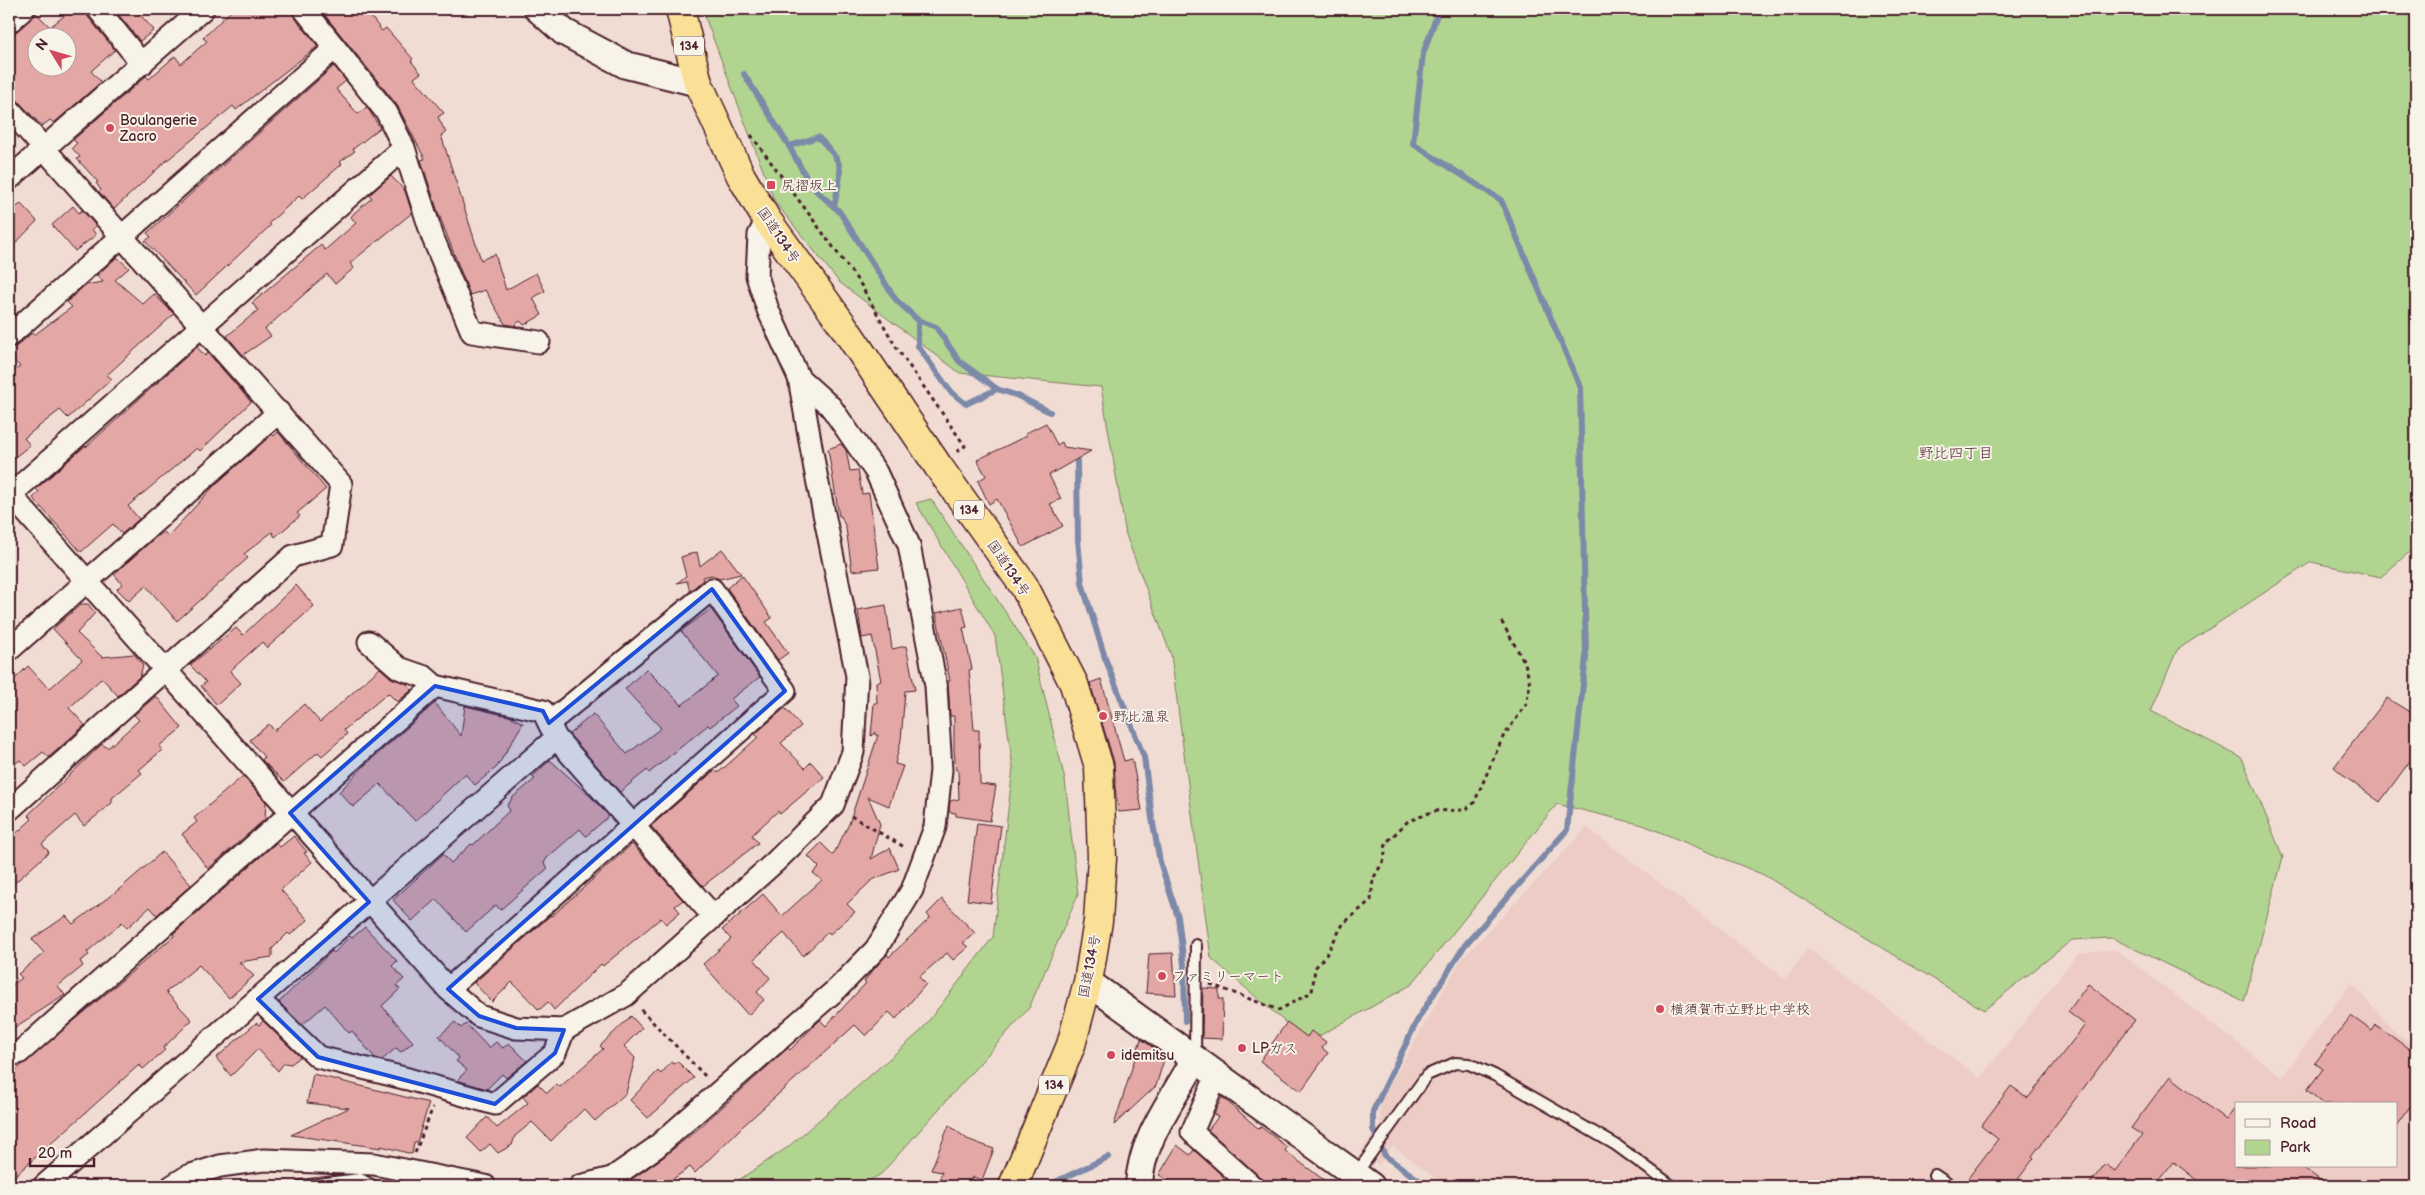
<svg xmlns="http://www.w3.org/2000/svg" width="2425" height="1195" font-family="'Balsamiq Sans','Klee One',sans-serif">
<rect width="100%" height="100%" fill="#f1dcd4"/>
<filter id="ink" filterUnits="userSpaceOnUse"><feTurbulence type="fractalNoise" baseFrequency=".02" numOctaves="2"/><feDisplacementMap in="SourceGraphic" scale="10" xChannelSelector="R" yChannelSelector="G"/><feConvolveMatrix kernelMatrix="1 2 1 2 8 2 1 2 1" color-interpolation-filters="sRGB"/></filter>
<g filter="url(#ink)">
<path fill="#edccc6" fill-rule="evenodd" d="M1587,827L1785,979L1808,948L1980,1078L2078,954L2115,949L2282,1077L2351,983L2398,1035L2416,1045V1186H1445L1393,1146L1379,1165L1361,1151L1380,1125V1102L1461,960ZM2236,1104H2396V1166H2236Z"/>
<g fill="#b1d590" stroke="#7e7a5e">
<path d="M702,9H2416V546L2381,577L2311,562L2177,650L2151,711L2242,758L2283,857L2244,1002L2112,938L2072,940L1984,1010L1764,875L1643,825L1557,804L1411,985L1308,1042L1211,958L1171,655L1126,535L1101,387L960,373L839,282L775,202Z"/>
<path d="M931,499L1035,657L1065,780L1078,895L1029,1008L881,1174L860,1186H730L788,1147L920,1032L993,937L1013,768L995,636L916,503Z"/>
</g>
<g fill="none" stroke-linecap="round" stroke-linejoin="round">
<g stroke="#7d89a8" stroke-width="6">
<path d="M744,74L789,146L811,186L839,211L896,300L918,320V346L950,391L966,404L997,389L1018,396L1050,412"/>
<path d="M789,146L818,137C848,167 841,168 834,207"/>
<path d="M918,320L936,327L959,361L997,389"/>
<path d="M1077,461L1078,540L1082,583L1105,658L1144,757L1152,818L1160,862L1178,917L1184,965L1185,1021"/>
<path d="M1047,1186L1108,1157"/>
<path d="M1427,1186L1385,1156L1373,1129V1111L1419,1017L1465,945L1567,830L1586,657L1580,387L1501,200L1413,144L1423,54L1439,9"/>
</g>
</g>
<g fill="#e3a8a6" stroke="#4a1f2b" fill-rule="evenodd">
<path d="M73,9H86L88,17L115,50L91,71L101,82L54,123L50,120L42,126L18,101L9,97V36L17,31L36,13L50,27ZM38,38H68V68H38Z"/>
<path d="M114,9H135L154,30L140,41Z"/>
<path d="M233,9H292L294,17L318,46L236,110L233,106L165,162L114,209L99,192L101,190L96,183L98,182L77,159L80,157L72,148L77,143L73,140L146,76L149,79L175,56L181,64L207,41L203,38Z"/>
<path d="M320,9H365L382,31L386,28L413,59L411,61L421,73L414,78L444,113L438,117L446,133L441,135L481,260L495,254L506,290L536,273L545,291L533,298L542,315L524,325L520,321L516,324L517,326L505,324L485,290L470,295L438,212L421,160L425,159L397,105Z"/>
<path d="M334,66L346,81L336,89L358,114L367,107L380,128L353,149L355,151L340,162L342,164L302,199L299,196L269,223L271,225L196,295L145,241L151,237L147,233Z"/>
<path d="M391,176L405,191L412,213L350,263L354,268L335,284L327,274L265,329L271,336L243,355L227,336L258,310L252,303L321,245L325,250L356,223L351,217L354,213L372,198L369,195Z"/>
<path d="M21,204L37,221L9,250V212Z"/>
<path d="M73,206L79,213L82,210L96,226L92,229L96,235L75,251L52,225Z"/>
<path d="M117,257L129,268L115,280L143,304L154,294L174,314L107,375L112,379L68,418L60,410L24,438L30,445L9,462V374L20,367L9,355V348L17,346L32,333L34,335L72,307L67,302L85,285L103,282L97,275Z"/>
<path d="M197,347L205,356L208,353L251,402L200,451L197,448L128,506L139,519L122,534L113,524L81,552L33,498L39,492L36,489L85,446L86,447Z"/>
<path d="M1046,423L1057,445L1062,442L1064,447L1091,451L1049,475L1061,499L1050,504L1063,526L1023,547L997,499L989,504L978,481L986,476L977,460L1026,436V433Z"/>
<path d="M278,432L326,489L297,513L300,516L275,537L272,532L244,554L248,558L177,621L146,586L129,601L117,589L122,584L114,574L156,537L164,532L168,536L216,484L272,434L274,436Z"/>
<path d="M841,444L846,450L850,471L858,470L862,494L869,493L879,568L852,571L846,528L841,516H839L828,449Z"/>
<path d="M722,549L741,574L719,579L712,575L702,577L703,580L690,591L687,581L677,583L686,576L681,557L697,552L700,566Z"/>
<path d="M742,575L772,618L766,622L788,653L778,660L727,588Z"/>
<path d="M296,585L314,606L267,648L262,642L230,671L241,683L217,705L201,686L206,682L190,665L236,628L243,635Z"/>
<path d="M81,604H88L95,613L77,633L102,657L134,654L143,665L140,676L118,696L102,678L69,708L85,725L49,757L43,752L26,766L20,760L9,768V685L28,666L49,689L82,660L53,629Z"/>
<path d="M886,605L892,649L906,646L915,690L905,691L901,740L895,764L903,766L889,806L868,797L880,824L871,859L890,848L899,869L872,880L847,904L855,912L830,934L828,932L803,956L784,933L754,959L770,978L757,992L764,1000L748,1015L703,964L731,939L722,930L763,894L782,916L822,880L813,873L819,867L808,856L821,843L833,855L849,824L878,735H875L876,732L871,736L874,703H877L876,682L881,681L872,636L862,638L858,610Z"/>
<path d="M962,607L967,627L963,628L972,669L969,670L974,730H979L980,784L996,786L990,821L956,816V813L949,812L950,801L959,799L958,770H956L954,750V716H950L948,681H950L936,613Z"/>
<path d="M711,609L760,677L731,699L737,706L710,727L708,725L649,773L647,770L620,792L569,734L593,714L627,754L661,728L625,689L646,669L682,705L718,676L681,631Z"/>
<path d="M380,668L391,678L407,684L412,690L397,702L388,693L344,730L347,734L322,756L318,752L284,782L262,760L264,757L250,740L269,724L274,731L304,704L320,722Z"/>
<path d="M1101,679L1124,761L1132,759L1142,810L1119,812L1116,796L1114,762L1090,683Z"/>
<path d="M156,696L182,728L159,746L162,750L139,770L142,773L112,798V803L84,826L75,815L42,844L49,852L9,888V840L32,819L28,815L102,744L106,747H109L139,720L134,715Z"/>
<path d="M2387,698L2416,716V753L2380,802L2348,779L2334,767Z"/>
<path d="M435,703L461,736L465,706L512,717L523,723L497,767L475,785L465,774L415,821L380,784L353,807L339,792L364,766Z"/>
<path d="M785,708L801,726L781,743L805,768L811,762L824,777L780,814L778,811L752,835L758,843L703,886L651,826L715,770L718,773L734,759L758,737L755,734Z"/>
<path d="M550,760L589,795L609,816L586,836L580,829L547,858L544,863L548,868L500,910L496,905L466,932L436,899L412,921L393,900L443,854L451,863L471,844L473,845L510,810L507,806L513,797L535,779L532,777Z"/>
<path d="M243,776L266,802L265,819L208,869L182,834L197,822L194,818Z"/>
<path d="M977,823L1001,826L991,903L967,900Z"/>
<path d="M294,836L307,852L304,853L312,862L281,890L308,920L290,935L288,933L272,949V957L239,962L254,976L229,998L199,965L166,992L192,1020L163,1048L165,1050L143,1069L139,1065L9,1181V1076L174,936L173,934L276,843L280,847Z"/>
<path d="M632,844L683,900L675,906L680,912L666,924L661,918L603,966L601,964L554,1010L548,1002L539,1010L512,982L492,1002L474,983L551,915L552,916Z"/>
<path d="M162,852L191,885L157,915L150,907L127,928L122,922L87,952L89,955L80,961L83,966L58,986L65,995L9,1031V987L22,978L18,974L44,953L32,939L66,916L73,924L122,887Z"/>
<path d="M942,899L975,933L963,943L968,947L953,960L947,953L919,977L926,984L896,1019L889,1012L866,1036L855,1025L743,1126L695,1173L690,1167L663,1186H622L662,1158L698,1129L788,1048L790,1050L820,1020L826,1026L866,983L864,981L887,954L889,957L930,918L927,914Z"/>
<path d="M365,927L397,961L392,966L404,979L396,986L400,989L382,1006L413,1042L401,1052L396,1048L382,1060L375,1058L352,1031L349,1033L325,1005L302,1025L279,1002L332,951L334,953L350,936L352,938Z"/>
<path d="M1173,953L1176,995L1146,993L1149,954Z"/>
<path d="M2088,984L2135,1020L2032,1156L2034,1158L2013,1186H1962L1998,1139L1981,1126L2011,1086L2028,1098L2085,1025L2068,1012Z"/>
<path d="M1203,988L1219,989V999H1223L1222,1039L1202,1038Z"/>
<path d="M631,1016L642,1028L624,1046L635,1058L626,1093L595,1121L584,1109L551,1141L532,1122L515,1136L512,1145L498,1153L490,1144L481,1152L467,1138L487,1117L497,1128L528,1103L523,1097L538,1084L547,1093L557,1084L560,1087L603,1049L600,1046Z"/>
<path d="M2351,1016L2372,1031L2376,1025L2416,1054V1098L2396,1126V1104H2324L2307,1090L2323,1069L2315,1063Z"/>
<path d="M263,1021L300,1057L291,1064L284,1063L278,1071L258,1049L231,1076L216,1058L256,1023L259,1025Z"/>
<path d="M455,1022L461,1028L466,1024L489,1048L496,1042L503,1048L509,1043L527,1061L506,1078L502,1074L487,1089L460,1081L458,1079L467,1070L456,1061L459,1058L439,1036Z"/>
<path d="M1287,1022L1307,1037L1311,1031L1326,1042L1322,1048L1328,1053L1301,1091L1260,1061Z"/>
<path d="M1141,1039L1165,1056L1156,1086L1114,1125Z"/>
<path d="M677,1061L694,1078L648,1118L630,1100L658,1071L661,1074L671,1062L674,1064Z"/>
<path d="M313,1074L429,1103L417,1142H414L412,1154L381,1146V1148L291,1135L349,1108L307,1103Z"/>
<path d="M2170,1076L2226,1120L2236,1107V1166H2301L2328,1186H2204L2174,1162L2155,1186H2088L2105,1164L2115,1171L2142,1135L2131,1128Z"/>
<path d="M1222,1097L1259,1129L1261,1127L1287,1147L1285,1151L1332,1186H1264L1260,1177L1208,1130L1218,1117L1214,1114Z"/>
<path d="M949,1125L967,1139L994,1149L982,1180L973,1177L970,1186H937L942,1172L931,1170Z"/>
<path d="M1177,1145L1190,1155L1194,1150L1234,1186H1178L1159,1175Z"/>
</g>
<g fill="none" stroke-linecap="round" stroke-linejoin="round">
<defs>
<g id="service">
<path d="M1195,1057L1196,945"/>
<path d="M1356,1174L1427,1075L1455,1063L1469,1064L1494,1075L1616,1145L1672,1186"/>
<path d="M1935,1175L1951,1186"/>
<path d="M301,1186L360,1179L373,1186"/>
</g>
<g id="minor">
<path d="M98,9L142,64"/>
<path d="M304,9L387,113L404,148L433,238L472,332L539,342"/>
<path d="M9,22L24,9"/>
<path d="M9,109L341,484L332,545L293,556L9,810"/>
<path d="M9,179L203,9"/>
<path d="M9,336L335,48"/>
<path d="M9,493L448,989L479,1016L516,1028L564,1030L626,995L775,862L833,805L853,752L857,676L815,469L799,378"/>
<path d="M9,496L404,148"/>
<path d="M369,642L399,668L425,677L435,686"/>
<path d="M9,650L279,412"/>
<path d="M448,989L785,691L712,589L549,723"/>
<path d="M258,999L318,1057L408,1079L495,1104L555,1053L564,1030"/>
<path d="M9,1055L19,1053L435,686L543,711L556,738L714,917"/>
<path d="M1217,1075L1192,1132L1252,1186"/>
<path d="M44,1186L556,738"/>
<path d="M172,1186L188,1176L220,1166L264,1160L374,1164L485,1186"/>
<path d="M580,1186L612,1178L655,1148L838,988L876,949L912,890L935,827L941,770L936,686L909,545L876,472L831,407L799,378L768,310L757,276L759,235L767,220"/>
</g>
<g id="tertiary">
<path d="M538,9L564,32L626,65L698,83"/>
<path d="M1088,982L1371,1186"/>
<path d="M1139,1186C1140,1141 1174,1098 1195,1059"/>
</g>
<path id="trunk" d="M680,9L698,83L741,176L767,220L842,324L938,466L1024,586L1074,684L1099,767L1102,858L1098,921L1088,982L1071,1045L1013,1186"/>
</defs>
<use href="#service" stroke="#4a1f2b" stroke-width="14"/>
<use href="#minor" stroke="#4a1f2b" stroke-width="25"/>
<use href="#tertiary" stroke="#4a1f2b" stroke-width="30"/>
<use href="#trunk" stroke="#4a1f2b" stroke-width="31"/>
<g stroke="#4a1f2b" stroke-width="3" stroke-dasharray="4 4" stroke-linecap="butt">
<path d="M751,135L861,285L896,347L965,446L957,452"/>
<path d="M851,816L906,848"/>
<path d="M1210,984L1279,1010L1312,992L1315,968L1326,955L1343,924L1371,900L1373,879L1384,860L1386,843L1407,822L1434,811L1465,810L1474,803L1503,737L1526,705L1530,684L1525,663L1500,619"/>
<path d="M641,1010L706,1077"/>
<path d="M415,1153L433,1107"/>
</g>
<use href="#service" stroke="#f7f3e8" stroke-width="10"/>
<use href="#minor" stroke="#f7f3e8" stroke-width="21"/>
<use href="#tertiary" stroke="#f7f3e8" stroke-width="26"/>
<use href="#trunk" stroke="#fadf96" stroke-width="28"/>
</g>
</g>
<path fill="#1d4ed8" fill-opacity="0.2" stroke="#1d4ed8" stroke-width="4" stroke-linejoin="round" d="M712,589L785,691L448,989L479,1016L516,1028L564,1030L555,1053L495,1104L318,1057L258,999L369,902L290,813L435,686L543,711L549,723Z"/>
<g fill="#d1495b" stroke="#f7f3e8" stroke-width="2">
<circle cx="110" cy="128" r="5"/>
<rect x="766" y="180" width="10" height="10" rx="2.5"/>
<circle cx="1103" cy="716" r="5"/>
<circle cx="1162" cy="976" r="5"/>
<circle cx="1660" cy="1009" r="5"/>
<circle cx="1242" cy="1048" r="5"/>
<circle cx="1111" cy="1055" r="5"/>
</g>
<g text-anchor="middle" stroke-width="4" stroke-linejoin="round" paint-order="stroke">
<g fill="#f7f3e8" stroke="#7e5f64" stroke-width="1">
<rect x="674" y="36.5" width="30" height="19" rx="4"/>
<rect x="954" y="500.5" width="30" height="19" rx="4"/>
<rect x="1039" y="1075.5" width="30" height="19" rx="4"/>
</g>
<g font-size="12" font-weight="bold" fill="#4a1f2b">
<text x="689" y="50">134</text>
<text x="969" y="514">134</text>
<text x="1054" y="1089">134</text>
</g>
<g font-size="14" fill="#4a1f2b" stroke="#f7f3e8" text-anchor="start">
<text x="120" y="125">Boulangerie<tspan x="120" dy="16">Zacro</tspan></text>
<text x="781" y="190">尻摺坂上</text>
<text x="1113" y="721">野比温泉</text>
<text x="1172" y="981">ファミリーマート</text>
<text x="1670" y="1014">横須賀市立野比中学校</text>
<text x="1252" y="1053">LPガス</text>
<text x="1121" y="1060">idemitsu</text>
</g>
<g font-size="14" fill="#4a1f2b" stroke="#f7f3e8">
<text transform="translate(779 235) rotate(56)" y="5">国道134号</text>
<text transform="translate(1009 568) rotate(56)" y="5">国道134号</text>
<text transform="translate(1089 966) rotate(-79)" y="5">国道134号</text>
</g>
<g font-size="15" fill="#4a1f2b" stroke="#f7f3e8">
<text x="1956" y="458">野比四丁目</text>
</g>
</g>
<rect width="2425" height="1195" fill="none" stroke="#f7f3e8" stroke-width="30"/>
<rect x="15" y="15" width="2395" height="1165" fill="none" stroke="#4a1f2b" stroke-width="2" filter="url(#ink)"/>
<rect x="2235" y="1102" width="162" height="65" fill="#f7f3e8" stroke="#b29e9c"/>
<rect x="2245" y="1119" width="25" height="8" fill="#f7f3e8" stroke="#b29e9c"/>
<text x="2280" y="1128" font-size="15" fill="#4a1f2b">Road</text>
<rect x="2245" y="1140" width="25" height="15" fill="#b1d590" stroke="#b29e9c"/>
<text x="2280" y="1152" font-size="15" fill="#4a1f2b">Park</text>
<g transform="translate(52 52) rotate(307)"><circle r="24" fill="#f7f3e8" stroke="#b29e9c"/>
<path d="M0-4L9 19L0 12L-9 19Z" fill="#d1495b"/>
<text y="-8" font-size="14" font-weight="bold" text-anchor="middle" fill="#4a1f2b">N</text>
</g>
<path d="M30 1158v8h64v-8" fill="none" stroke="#4a1f2b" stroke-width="2.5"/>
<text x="38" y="1158" font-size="15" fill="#4a1f2b" stroke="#f7f3e8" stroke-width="4" paint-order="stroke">20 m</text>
</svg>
